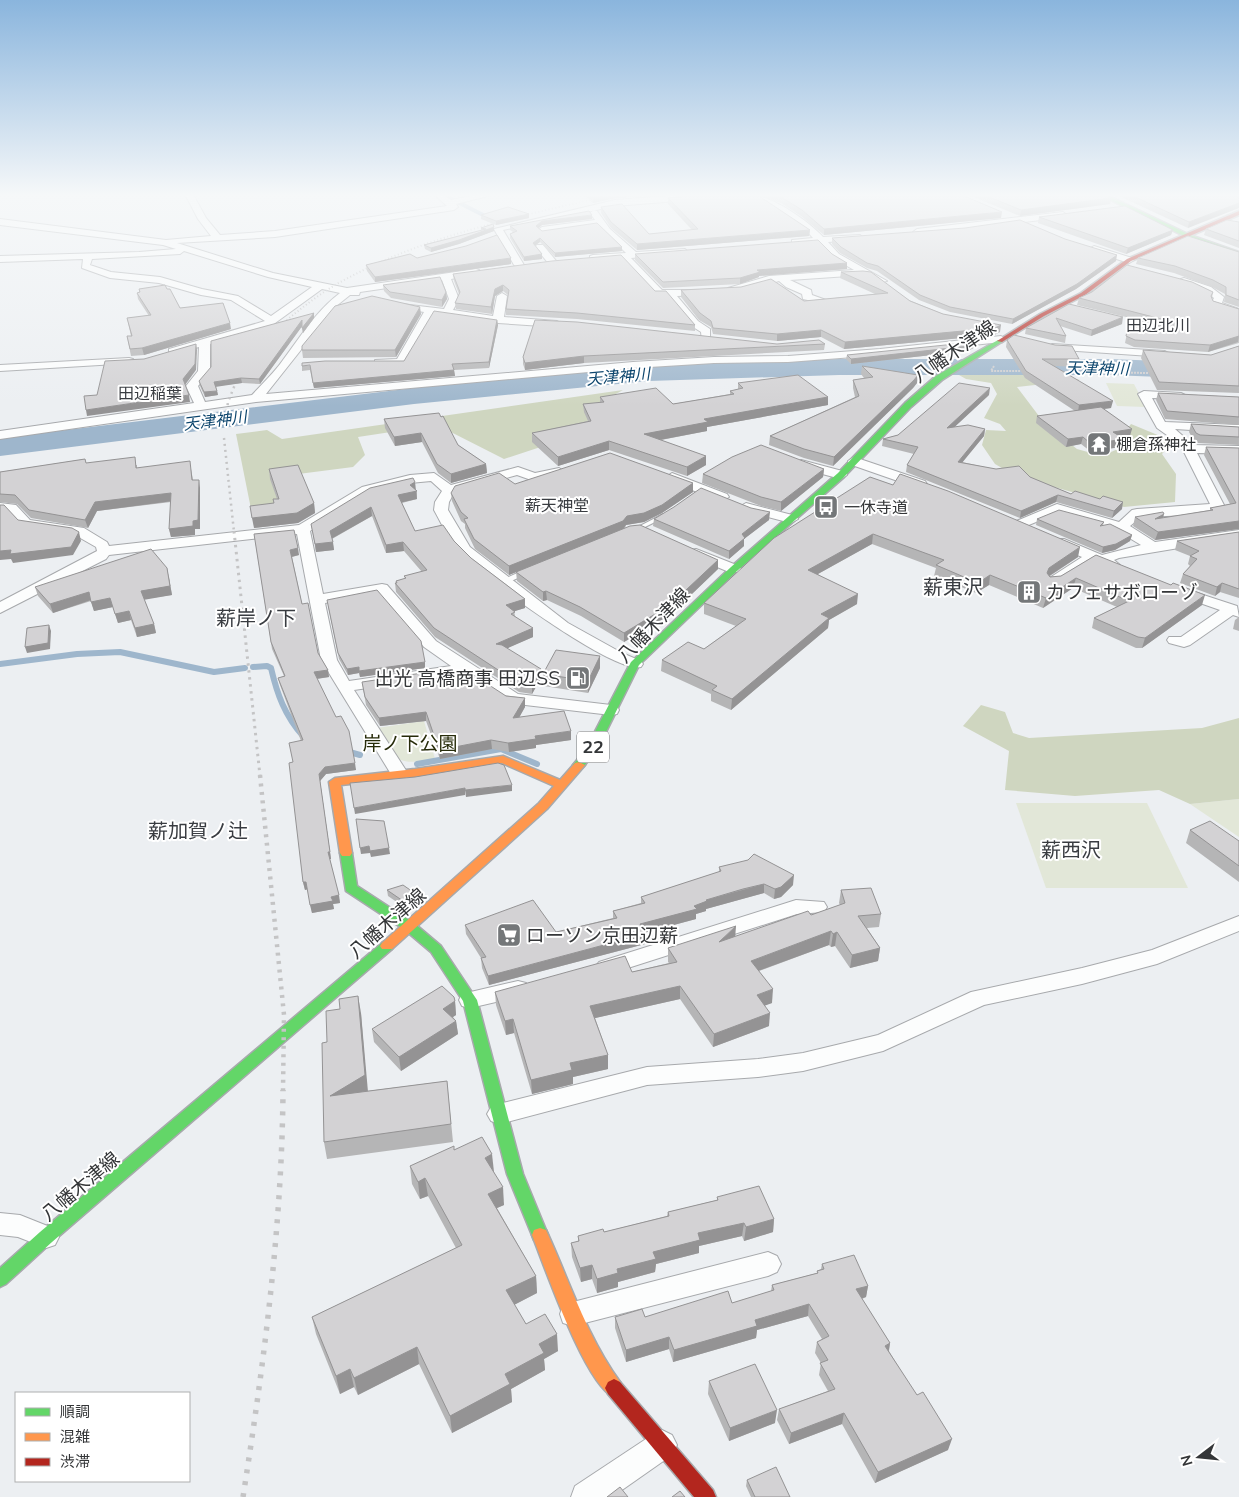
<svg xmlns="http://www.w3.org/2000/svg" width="1239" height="1497" font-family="Mulish,'Noto Sans JP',sans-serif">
<rect width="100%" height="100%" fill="#eceff2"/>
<g fill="#e2e7d8">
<path d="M1106,383L1134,384L1146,407L1117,406Z"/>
<path d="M424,721L435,759C394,766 398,761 377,728Z"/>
<path d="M1239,799V837L1190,804Z"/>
<path d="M1016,803H1147L1188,888H1046Z"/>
</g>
<g fill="#cfd6c0">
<path d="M963,372L1061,374L1080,380L1017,387L1045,424L1077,449L1102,456L1120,448L1125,432L1131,424L1165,438L1169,446L1162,454L1176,474L1175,502L1124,507L1016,476L995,464L982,445L986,430L1006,431L1000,424L984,418L997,394L991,383L966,379L959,375Z"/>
<path d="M623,390L585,411L595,429L504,459L437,425L358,437L365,455L353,467L275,477L278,505L251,509L236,434L267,430L282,439Z"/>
<path d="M981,705L1005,712L1013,733L1029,738L1202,728L1239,718V799L1190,804L1159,790L1075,796L1005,790L1009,751L963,726Z"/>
</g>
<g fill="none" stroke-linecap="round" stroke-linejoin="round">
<path stroke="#9eb6cc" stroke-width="4" d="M446,196L487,217"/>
<g stroke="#9eb6cc" stroke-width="6">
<path d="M0,664L77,654L120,652L214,672L245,668"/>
<path d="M253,667L267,666L271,668C277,694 285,716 303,736"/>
<path d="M346,751L360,755"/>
<path d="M417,764L501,749L537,764"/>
</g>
<path fill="#9eb6cc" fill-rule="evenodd" d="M839,359H1110L1239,364V380L1110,375H839L649,381L414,404L0,456V438L414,388L649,365Z"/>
<defs>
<g id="lane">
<path d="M663,514L665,515V517L643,528H639L638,527Z"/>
<path d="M524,570H530L531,572L507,583H501L500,581Z"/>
</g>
<g id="street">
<path d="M186,196H194L206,218L220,235L275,231L447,206L436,196H445L451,200L471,196H488L456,204L458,207L454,210L275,237L177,243L273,273L347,288L476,269L479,270V274L451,279L459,299L453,310L493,316L497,296L502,293L507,296L504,317L557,321L562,324L557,327L498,323L434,314L405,364L379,365L375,364V360L397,359L424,312L393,307V303L444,309L449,299L442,280L360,292L359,295H350L335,307L266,394L633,362L714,357L788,356L880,349L1001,336L1006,339L1001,342L880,355L788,362L714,363L633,368L256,402L0,439V431L194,403L186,386L198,371L199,347L173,354L169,353V349L265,321L231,300L201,295L159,283L110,278L82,268L83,259L0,262V256L139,252L176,249L163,245L0,225V219L166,240L211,236L198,219ZM184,251L268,277L312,287L271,316L238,296L202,289L160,277L111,272L90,265L92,259L180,254ZM322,289L340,293C316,311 301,336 283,360C274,373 262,384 252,395L205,402L198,386L210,372V344L271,326Z"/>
<path d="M669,196H705L701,199L615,206L503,230L524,265L519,268L514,265L494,229L615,200Z"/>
<path d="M753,196C773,196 809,222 823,237L860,235L862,237L857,240L828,242L839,254L887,281L879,283L863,275L790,280L811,290L812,295L826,300V304L803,299L802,294L786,287L779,281L741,292H728V288L769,276L854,270L833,258L818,243L792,244V240L813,238L806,230Z"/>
<path d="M594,210L597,211L610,229L636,252L685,249L687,251L682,254L631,258L662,290H707L708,292L703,295L677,296L698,321L710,329V341H702L701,332L690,325L667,296L655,295L621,259L590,260V256L593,255L626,253L598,225L542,233L538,230L542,227L595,220L590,213Z"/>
<path d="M1063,212L1067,215L1066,217L917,235L913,232L917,229Z"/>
<path d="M537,245H543L557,262L555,264H549L535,247Z"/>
<path d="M1094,246L1132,258L1134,260L1129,263L1091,251L1089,249Z"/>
<path d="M1184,278L1211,287L1224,297L1222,303L1239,309V315L1212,306L1211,304L1214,298L1205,291L1181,283V279Z"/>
<path d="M1052,344L1165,351L1170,354L1165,357L1048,349L1047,347Z"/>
<path d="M129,358L133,359V363L0,371V365Z"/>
<path d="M1144,391L1181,393L1187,396L1181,399L1152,398L1165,422L1239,425V433L1175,429L1193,445L1239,446V454L1197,453L1225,507L1223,510L1191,515L1141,517L1130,526L1155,542L1239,530V538L1119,558L1114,560L1120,565L1113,569L1094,562L1058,585H1048L1046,582L1048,579L1082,557L1054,545L1052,542L1054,539H1064L1102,555L1141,545L1116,530L1058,513L1019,529L1014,528L1012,525L1014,522L1057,504L1119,522L1132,510L1137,509L1210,504L1183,450L1178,443L1157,428L1138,394Z"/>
<path d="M854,457L925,481L927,484L920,488L915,487L849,464L848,461Z"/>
<path d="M801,460L846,472L847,475L841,479L796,467L795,464Z"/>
<path d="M518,467L535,473L559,468L565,472L564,475L534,481L517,475L454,493L449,502L448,510L470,547L568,623L622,653L641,661L643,664L641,667C614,674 480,576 460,553C449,541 442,524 434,510L435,502L442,491L431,481L410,483L372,493L310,531L323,594L382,584L387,585L436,641L518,694L611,705L617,706L619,710L617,714L611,715L508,703L463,674L354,690L409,775L406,779H394L321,660L297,534L109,555L106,559L0,613V602L97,551L96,547L75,535L21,527L7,512L0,511V503L16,505L30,520L84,528L107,542L109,546L299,525L362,487L410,475L434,473L451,485ZM378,593L424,647L451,666L349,681L337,660L325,603Z"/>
<path d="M672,473L727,494L729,497L722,501L717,500L667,480L666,477Z"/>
<path d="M746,503L796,516L798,519L791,523L741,510L739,507Z"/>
<path d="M696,549L739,566L741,569L739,572H729L691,556L689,553L691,550Z"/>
<path d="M1182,588L1237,606L1239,617L1233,615L1190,645L1184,647L1169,643L1167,640L1169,637H1181L1220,610L1177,595L1175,592L1177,589Z"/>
<path d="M796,900L824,902L827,907L824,912L797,914L606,975L599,972L595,967L599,962Z"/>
<path d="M1239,916V931L1157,964L1082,984L984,1005L883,1051L803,1071L758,1077L647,1085L499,1124L491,1121L487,1114L491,1107L499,1104L647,1067L758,1059L803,1053L878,1035L971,992L1082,968L1152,950Z"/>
<path d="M518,981L526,983L529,989L526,995L470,1008L462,1006L459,1000L462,994Z"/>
<path d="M0,1213L20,1215L55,1229L59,1237L55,1245L46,1248L18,1237L0,1235Z"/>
<path d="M768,1252L777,1256L781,1264L777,1272L768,1276L573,1326L563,1323L560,1314L563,1305L573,1302Z"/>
<path d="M662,1430L672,1435L677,1445L672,1455L612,1497H571L575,1486L652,1435Z"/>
</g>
<g id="fast">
<path d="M1102,196H1109L1190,235L1239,252V256L1186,237Z"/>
<path d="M998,340L1003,341L942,380L911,407L844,477L737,571L639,665L597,750L583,767H575L573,765L586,749L631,662L731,567L838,473L905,403L936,376Z"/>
<path d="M346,849L350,850L352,853L357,886L415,924L441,946L477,1000L523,1174L548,1235L546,1240L540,1242L534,1240L507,1174L463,1001L431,952L405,930L346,891L340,853L342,850Z"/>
<path d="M387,941L392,943L394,946L392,949L52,1242L6,1284L0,1287V1268L40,1232L382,943Z"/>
</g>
<g id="slow">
<path d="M503,756L560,780L575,763L579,762L585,765L547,809L392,949H382L380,946L382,943L539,803L554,786L502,763L415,777L341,785L352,853L350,856H342L340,853L329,782L335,778L415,769Z"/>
<path d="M540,1228L546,1230C570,1282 586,1335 620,1382L623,1388L620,1394L614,1397C585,1385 545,1267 532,1235L534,1230Z"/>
</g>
<g id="jam">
<path d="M1239,211V215L1131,261L1085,295L1044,316L1002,342L997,341L1040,314L1081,293L1127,259Z"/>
<path d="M614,1379L620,1382L713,1490L716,1497H694L608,1394L605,1388L608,1382Z"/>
</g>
</defs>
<use href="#lane" stroke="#a7a9ac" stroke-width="2"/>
<use href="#street" stroke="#a7a9ac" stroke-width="2"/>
<use href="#fast" stroke="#a7a9ac" stroke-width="3"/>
<use href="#slow" stroke="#a7a9ac" stroke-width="3"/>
<use href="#jam" stroke="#a7a9ac" stroke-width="3"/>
<g stroke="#cfcfd1" stroke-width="2" stroke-dasharray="2 1" stroke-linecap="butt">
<path d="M994,366L991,371H1023"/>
<path d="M1062,372L1151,373"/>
</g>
<use href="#lane" fill="#fcfdfd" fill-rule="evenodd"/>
<use href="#street" fill="#fcfdfd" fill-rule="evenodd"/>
<use href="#fast" fill="#63d668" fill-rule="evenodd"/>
<use href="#slow" fill="#ff974d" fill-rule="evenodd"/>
<use href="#jam" fill="#b3261e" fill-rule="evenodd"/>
<path stroke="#c4c4c5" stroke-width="2" stroke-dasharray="1 2.5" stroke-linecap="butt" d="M273,331C297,312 320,292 348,278C428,235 518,217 606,196"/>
<g stroke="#c4c4c5" stroke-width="2.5" stroke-dasharray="2 4" stroke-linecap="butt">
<path d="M226,417L228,402L240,372"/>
<path d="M224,438L234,532"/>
</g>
<path stroke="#c4c4c5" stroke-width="3" stroke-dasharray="2.5 4.5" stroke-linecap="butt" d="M234,531L260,776"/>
<path stroke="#c4c4c5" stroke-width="4.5" stroke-dasharray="3 5.5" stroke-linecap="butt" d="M260,775L284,1015L283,1091"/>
<path stroke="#c4c4c5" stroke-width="5.5" stroke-dasharray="4 8" stroke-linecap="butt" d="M243,1497C264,1362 282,1226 283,1090"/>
</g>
<g fill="#b5b5b6">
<path d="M585,196H642L615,198L593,203Z"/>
<path d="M759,196H964L1001,218L824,235L801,216L781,203Z"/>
<path d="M971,196H1108L1110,204L1020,216Z"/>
<path d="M1119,196H1239L1188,228Z"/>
<path d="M668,198L810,230L809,236L637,250L611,228L601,213V207L649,234L692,230L668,204Z"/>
<path d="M529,214V218L496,225L481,219V215Z"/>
<path d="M1039,217L1173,230L1171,235L1126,254L1038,223Z"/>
<path d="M592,219L542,225L539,228L542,231L622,251L555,257L540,242L535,245L542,254V259L524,261L510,238V234L513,232L510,230V226Z"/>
<path d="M1239,222V248L1204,235L1206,229Z"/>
<path d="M481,228L494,231L459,244L431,252L425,249L424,245L481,231Z"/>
<path d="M832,238L1116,261L1076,289L1012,324L950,312L919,300L877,271L867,268L840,253L832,244Z"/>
<path d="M1239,252V307L1224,302L1225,294L1212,287L1174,273L1136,264L1138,258Z"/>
<path d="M635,254H832L847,263V269L759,276V277L740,284L663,288L635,260Z"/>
<path d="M417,258H511V264L375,282L367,271L366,265Z"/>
<path d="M841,272L943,314L1000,332L994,335L844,349L821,337L777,341L713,334L711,327L699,320L681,297V290L804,301L875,294L840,278Z"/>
<path d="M453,274L655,291L695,325V331L577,319L506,315V309L508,295L503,291L495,296L492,314L456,309L455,303L459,294L454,281Z"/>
<path d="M383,285L446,292L447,299L442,307L391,298L384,291Z"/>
<path d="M139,289L180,308L231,329L144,355L131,356L127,336H131L127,318L149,316L138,299L137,293L139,292Z"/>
<path d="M1213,292L1212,298L1213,301L1239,309V343L1208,352L1134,347L1125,343L1130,318L1077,305L1079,298Z"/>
<path d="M1069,304L1122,324L1091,336L1060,326L1066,336L1065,343L1025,334L1026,328Z"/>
<path d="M314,313V318L303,333L302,326L260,384L242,383L216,386L218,395L205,397L200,386L199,381Z"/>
<path d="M421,314L396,357L303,358L302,350Z"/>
<path d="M497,320L498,325L489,368L454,370L455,376L314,388L310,370L302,371V366L404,361Z"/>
<path d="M1007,340L1079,359L1078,367L1055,366L1111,408L1104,409L1130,436L1121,438L1124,439L1122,447L1090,451L1081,444L1066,447L1036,423L1037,416L1075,411L1025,378L1006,347Z"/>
<path d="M777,344H825L824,350L584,363L525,370L523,364V357Z"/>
<path d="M1239,346V393L1157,390L1141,358L1143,350L1211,355Z"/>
<path d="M975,347L968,351L851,364L846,359L847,355Z"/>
<path d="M862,366L917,383L913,388L833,466L804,458L769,445L770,436L855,397L853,388V380L864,378L861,374Z"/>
<path d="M738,383L828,397V405L707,427V431L661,440L706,465L687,476L609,450L558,466L532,442V433L588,421L584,412L583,404L600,403V397L673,404L730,394V391L738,389Z"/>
<path d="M1158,393L1239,397V425L1165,419L1156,400Z"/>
<path d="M989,395L954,427L985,429L984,436L962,462L1030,477L1071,494L1122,509L1112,518L1056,502L1020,518L906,472L907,465L914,454L882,446L883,439L898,435Z"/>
<path d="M441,417L458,445L486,464L487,473L451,483L438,473L422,442L395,446L385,428L384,419Z"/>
<path d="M1191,424L1239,427V445L1198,443L1194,441L1189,432Z"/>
<path d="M1206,447L1239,448V529L1155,540L1133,526L1135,517L1163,518L1210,510V508L1230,504L1204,455Z"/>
<path d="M85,459L86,463L137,465V468L191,469L193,480L200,488V529H195V535L171,537L169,529L171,502L97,511L88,528L31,518L17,504L0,502V472Z"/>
<path d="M269,469L314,503L315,513L298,523L254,528L277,499L270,479Z"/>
<path d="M824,469L823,477L781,511L761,506L702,483L703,474Z"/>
<path d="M870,477L1078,557L1050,576V577L1061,576L1096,555L1202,605L1142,648H1136L1092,628L1094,618L1117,607L1073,588L1043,608L989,585L976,593L934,576L936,568L872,544L818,574L857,604L829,620L828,628L731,710L711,701V694L661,671L662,660L704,649L736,626L704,614V603Z"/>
<path d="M515,484L693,492L662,513L644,522L626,525L625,528L718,569L670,615L624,642L581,616L547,600L543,601L517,581L516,572L509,575L475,549L465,528V524L461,521L452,501L451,493Z"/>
<path d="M416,490L417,491V499L402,503L415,531L454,541L471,558L525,599V608L514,611L515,616L533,637L507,648L541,678L532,694L519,692L435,637L396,592L395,583H396V581L405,579L404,576L422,572L404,551L386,553L372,516L332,539L334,550L316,552L311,524Z"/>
<path d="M654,519L769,520L744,539V546L729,559L653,526Z"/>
<path d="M1037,519L1104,522L1103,525L1132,535L1130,541L1115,550L1102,553L1036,525Z"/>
<path d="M1239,532V598L1220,592L1215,596L1180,583L1183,574L1190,566L1188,564L1190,556L1175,550L1177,541Z"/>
<path d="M254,534L299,555L292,557L302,604L318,653L328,670L329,677L317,679L356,770L326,774L320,781L331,859H330L340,903L333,904L334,909L312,913L308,889L305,890L303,882L293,762L301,741L280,685L278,678L284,676L272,649Z"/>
<path d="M169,577L172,595L144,599L154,624L156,633L137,637L131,620L118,623L113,607L94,611L91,601L53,613L38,596L35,587Z"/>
<path d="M328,606L425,668L360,677L359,673L348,675L339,659Z"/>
<path d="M1239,617V631L1233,629L1235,620Z"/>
<path d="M600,656V668L588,693L544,686L543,674Z"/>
<path d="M362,682L433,686L525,698V707L519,717L571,740L536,745V748L509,752L492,749L440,759L426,721L380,726L366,705Z"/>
<path d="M1190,830L1239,841V882L1186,843Z"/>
<path d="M719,867L793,885L781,897L774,899L764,893L742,899L706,909V911L696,914V919L644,933L645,944L489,985L482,968L481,958L466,934L465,925L556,932L613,918V911L641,903V897L719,872Z"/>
<path d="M387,890L416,894V901L407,909L388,896Z"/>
<path d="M841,890L881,914L879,927L867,928L880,948L878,961L850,968L835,946L831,947L829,945L759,971L772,1003L764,1005L769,1026L713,1047L680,999L595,1018L608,1055V1069L573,1077V1084L532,1094L514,1033L506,1035L496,1005L495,992L632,972L669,963L668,962V948L735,937L811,915L840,905L839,903Z"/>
<path d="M455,1001L456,1015L453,1017L456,1021L458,1034L401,1071L374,1042L372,1029Z"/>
<path d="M361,1013L367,1091L447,1081L453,1142L327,1159L324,1142L327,1042Z"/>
<path d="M454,1150L494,1172L504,1205L497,1208L536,1276L537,1293L514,1305L526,1324L558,1351L544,1359L545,1370L511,1389L512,1402L452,1433L419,1364L358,1395L354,1387L340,1394L316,1334L312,1317L456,1248L428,1196L420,1199L412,1184L410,1166Z"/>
<path d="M717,1197L774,1219L773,1232L744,1241L742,1236L699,1246V1253L656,1264L655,1272L618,1282V1287L597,1293L592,1279L581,1282L572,1257L571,1243L578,1242V1236L604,1232L667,1216L668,1212L717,1200Z"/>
<path d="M822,1264L868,1286L866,1297L862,1299L890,1343L889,1351L948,1450L875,1483L842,1424L789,1444L777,1420L779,1409L828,1391L819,1375L821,1363L815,1353L817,1342L822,1339L808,1316L757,1330L756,1338L673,1362L669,1349L626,1362L615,1328V1317H645L732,1303L771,1291L772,1285L817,1273V1271L821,1269Z"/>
<path d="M709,1381L775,1423L729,1441L708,1394Z"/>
<path d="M747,1480L790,1497H751L746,1486Z"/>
</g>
<g fill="#949394">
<path d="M597,196H642L615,198L593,203V197Z"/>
<path d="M1111,198L1110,204L1020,216L1021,210Z"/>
<path d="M1239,203V208L1188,228L1189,222Z"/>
<path d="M1002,212L1001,218L824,235V229Z"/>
<path d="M529,214V218L496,225V221Z"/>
<path d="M592,215V219L542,225L536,230V226L542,221Z"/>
<path d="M494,227V231L459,244L431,252V248Z"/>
<path d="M810,230L809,236L637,250V244Z"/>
<path d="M1173,230L1171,235L1126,254L1128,248Z"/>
<path d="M540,238V242L533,247V243Z"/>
<path d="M622,247V251L555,257V253Z"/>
<path d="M542,254V259L524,261V257Z"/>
<path d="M1117,255L1116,261L1076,289L1012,324L1013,319Z"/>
<path d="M511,258V264L375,282V277Z"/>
<path d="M847,263V269L759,276V277L740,284V278L757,270Z"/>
<path d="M503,285V291L495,296L492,314L491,307L495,289Z"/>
<path d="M446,292L447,299L442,307V300Z"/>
<path d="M420,307L421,314L396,357L395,350Z"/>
<path d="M314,313V318L303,333L302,328Z"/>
<path d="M1123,317L1122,324L1091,336L1092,330Z"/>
<path d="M302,320L303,325L260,384L259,379Z"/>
<path d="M497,320L498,325L489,368V362Z"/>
<path d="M230,323L231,329L144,355L142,348Z"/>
<path d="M1001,325L1000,332L994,335L844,349L845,342Z"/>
<path d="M821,330V337L777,341V334Z"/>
<path d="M1239,336L1238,342L1208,352L1210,345Z"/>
<path d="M975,342V347L968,351L851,364V359Z"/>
<path d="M196,344L197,350L196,370L185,385L183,379Z"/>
<path d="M584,356V363L525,370V363Z"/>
<path d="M454,370L455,376L314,388L313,383Z"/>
<path d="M918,375L917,383L913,388L833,466L834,457Z"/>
<path d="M241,378L242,383L215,387L214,382Z"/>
<path d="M990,388L989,395L946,435L947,428Z"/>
<path d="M217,391L218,395L205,397L204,392Z"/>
<path d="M189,395L190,402L87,416L86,410Z"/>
<path d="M828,397V405L707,427V431L644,443V434L704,419Z"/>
<path d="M1113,401L1111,408L1078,412L1079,405Z"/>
<path d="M985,429L984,436L957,469L958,462Z"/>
<path d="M1132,429L1130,436L1112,439L1113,432Z"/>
<path d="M421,433L422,442L395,446L394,437Z"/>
<path d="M1083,437L1081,444L1066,447L1068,439Z"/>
<path d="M1124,439L1122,447L1090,451L1091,444Z"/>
<path d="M609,441V450L558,466V457Z"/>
<path d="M706,456V465L687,476V467Z"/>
<path d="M486,464L487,473L451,483V474Z"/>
<path d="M824,469L823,477L781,511V502Z"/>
<path d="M199,480L200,488V529H195V535L171,537L169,529L193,521Z"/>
<path d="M415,482L417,499L399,503L398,495L410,485Z"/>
<path d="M693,483V492L662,513L644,522L626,525L623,529L509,575V566L627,516Z"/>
<path d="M171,493L173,501L97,511L88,528L85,520L95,502Z"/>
<path d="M1058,495L1056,502L1020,518L1021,511Z"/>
<path d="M1123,502L1122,509L1112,518L1114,511Z"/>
<path d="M314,503L315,513L298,523L254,528L252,518Z"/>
<path d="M371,507L372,516L331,539L330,531Z"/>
<path d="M770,512L769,520L744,539V546L729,559V551L742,534Z"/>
<path d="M1164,514L1162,523L1155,519Z"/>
<path d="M1239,521V529L1155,540L1158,532Z"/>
<path d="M79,532L81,541L73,555L13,563L11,559L0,560V551Z"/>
<path d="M873,534L872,544L807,580L808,570Z"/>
<path d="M1132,535L1130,541L1115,550L1102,553L1103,547Z"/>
<path d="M333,542L334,550L316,552L315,544Z"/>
<path d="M403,542L404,551L386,553V545Z"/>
<path d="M1080,547L1078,557L1046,578L1047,573L1049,568Z"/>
<path d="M298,548L299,555L291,557L290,550Z"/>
<path d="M718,560V569L670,615L624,642V633Z"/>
<path d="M167,568L172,595L143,600L141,591Z"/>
<path d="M990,575L989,585L976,593L978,583Z"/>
<path d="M1076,578L1073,588L1043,608L1046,598Z"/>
<path d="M1222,583L1220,592L1215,596L1217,587Z"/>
<path d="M546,591L547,600L543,601V592Z"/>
<path d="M89,592L91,600L53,613L50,604Z"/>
<path d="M858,594L857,604L829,620L828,628L731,710L732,699L821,614Z"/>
<path d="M1205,595L1202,605L1142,648L1145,638Z"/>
<path d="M110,598L113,607L94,611L91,602Z"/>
<path d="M525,599V608L506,614V605Z"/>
<path d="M129,611L131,620L118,623L115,614Z"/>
<path d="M154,624L156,633L137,637L135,628Z"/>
<path d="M49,625L51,631L50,649L27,653L25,647Z"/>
<path d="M533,628V637L497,653L496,644Z"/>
<path d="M600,656V668L588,693V681Z"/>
<path d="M425,662V668L360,677L359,671Z"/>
<path d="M359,667V673L348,675L347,669Z"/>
<path d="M541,669V678L532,694V685Z"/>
<path d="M328,670L329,677L315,679L314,672Z"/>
<path d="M525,698V707L514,727L513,718Z"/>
<path d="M426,712V721L380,726L379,718Z"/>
<path d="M571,731V740L536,745V748L509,752L508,743L535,736Z"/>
<path d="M491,740L492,749L440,759L439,750Z"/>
<path d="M355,763L356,770L326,774L320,781L331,859H329L319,774L325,767Z"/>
<path d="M512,785V791L466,797L465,790Z"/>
<path d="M465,788V795L355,814L354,808Z"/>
<path d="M369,846L389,848L390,854L371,857L370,853L361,854L360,848Z"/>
<path d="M794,875L793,885L781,897L774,899L775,889Z"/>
<path d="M303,882H306L308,889L305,890Z"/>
<path d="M764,884V893L706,909V911L696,914V919L640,934V924L694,906L706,900Z"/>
<path d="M416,894V901L407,909L406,903Z"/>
<path d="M339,895L340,903L333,904L334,909L312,913L310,905L331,897Z"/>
<path d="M736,926L735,940L719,942Z"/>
<path d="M831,931L829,945L750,974L751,961Z"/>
<path d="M837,932L835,946L831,947L833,934Z"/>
<path d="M645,934V944L489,985L488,976Z"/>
<path d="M880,948L878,961L850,968L852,955Z"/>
<path d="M680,986V999L591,1019L590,1006Z"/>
<path d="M773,989L772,1003L756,1009L757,995Z"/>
<path d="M358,996L361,1013L368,1092L330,1096Z"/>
<path d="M455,1001L456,1015L445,1022L443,1009Z"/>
<path d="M770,1013L769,1026L713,1047L714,1034Z"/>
<path d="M513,1019L514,1033L506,1035L505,1021Z"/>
<path d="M456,1021L458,1034L401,1071L399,1057Z"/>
<path d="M608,1055V1069L573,1077V1084L532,1094L531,1080L570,1063Z"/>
<path d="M492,1154L494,1172L487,1175L485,1158Z"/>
<path d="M425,1178L428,1196L420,1199L418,1182Z"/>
<path d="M503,1187L504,1205L490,1211L488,1194Z"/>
<path d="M774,1219L773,1232L744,1241L746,1227Z"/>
<path d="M744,1223L742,1236L699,1246V1253L656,1264L655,1272L618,1282V1287L597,1293V1279L617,1269L653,1252L698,1233Z"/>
<path d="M592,1265V1279L581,1282L580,1268Z"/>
<path d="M536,1276L537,1293L508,1308L506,1290Z"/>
<path d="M868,1286L866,1297L854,1301L856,1289Z"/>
<path d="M809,1304L808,1316L757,1330L756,1338L673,1362L674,1350L755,1320Z"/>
<path d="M557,1334L558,1351L544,1359L545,1370L511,1389L512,1402L452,1433L450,1416L505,1374L539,1344Z"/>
<path d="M669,1337V1349L626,1362V1350Z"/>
<path d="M890,1343L888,1355L885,1346Z"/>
<path d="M417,1347L419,1364L358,1395L354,1378Z"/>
<path d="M350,1369L354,1387L340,1394L336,1376Z"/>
<path d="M777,1410L775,1423L729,1441L730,1428Z"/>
<path d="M844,1413L842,1424L789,1444L791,1433Z"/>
<path d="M952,1439L948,1450L875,1483L878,1472Z"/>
</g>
<g fill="#d3d2d4" stroke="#949394">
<path d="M687,196H759L810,230L637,244L611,222L601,207L622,204L649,234L698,229L668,198Z"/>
<path d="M778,196H964L1002,212L824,229L802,210L781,197Z"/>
<path d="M987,196H1108L1111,198L1021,210Z"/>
<path d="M1133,196H1239V203L1189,222Z"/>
<path d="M1125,206L1173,230L1128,248L1039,217Z"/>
<path d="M508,207L529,214L496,221L481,215Z"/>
<path d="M589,211L592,215L542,221L536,226L542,231L597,223L622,247L555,253L540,238L533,243L542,254L524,257L510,234L517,231L510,226Z"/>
<path d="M1020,220L1065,239L1117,255L1077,284L1013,319L950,307L920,295L878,266L867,263L841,247L832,238L965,228Z"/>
<path d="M1227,220L1239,222V241L1206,229Z"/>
<path d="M493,224L494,227L459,240L431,248L424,245L486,229L481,228Z"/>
<path d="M497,235L511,258L375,277L366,265L410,254L417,258L466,246Z"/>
<path d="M1188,236L1239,252V300L1226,295V287L1213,280L1175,266L1138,258Z"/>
<path d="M818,240L832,254L847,263L757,270L760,272L740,278L663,282L635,254Z"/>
<path d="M621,255L655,291H666L695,325L577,313L506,309L509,290L503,285L495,289L491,307L455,303L460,292L453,274L552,261Z"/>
<path d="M1127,265L1192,282L1213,292L1211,296L1213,301L1239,309V336L1210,345L1135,340L1126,336L1130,318L1174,330L1180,326L1177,323L1079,298L1092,292Z"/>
<path d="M863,271L871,272L910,301L943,314L1001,325L995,328L845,342L821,330L777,334L713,328L711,321L700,313L681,290L741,287L771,279L804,301L888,293L841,272Z"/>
<path d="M440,277L446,292L442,300L390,292L383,285Z"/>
<path d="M165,285L167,289H170L180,308L223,303L230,323L142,348L130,349L127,336H132L127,318L151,315L137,293L140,292L139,289Z"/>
<path d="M372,296L420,307L395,350H302V346L335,306Z"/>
<path d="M1069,304L1123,317L1092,330L1056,318L1066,336L1026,328Z"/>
<path d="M434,311L497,320L489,362L452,364L454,370L313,383L310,365L302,366V363L325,361H404Z"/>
<path d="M314,313L302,328V320L259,379L241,378L214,382L217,391L204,392L199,381L211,367V341Z"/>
<path d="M535,320L577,322L777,344L819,340L825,344L584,356L525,363L523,357Z"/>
<path d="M1014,335L1055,345L1072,346L1079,359H1042L1113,401L1079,405L1026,371L1007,340Z"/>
<path d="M975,342L969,346L851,359L847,355Z"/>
<path d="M196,344L195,364L183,379L189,395L86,410L84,396L97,395L105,361L144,359Z"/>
<path d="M1239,346V386L1159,382L1143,350L1211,355Z"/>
<path d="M862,366L918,375L914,380L834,457L804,449L770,436L859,396L853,380L873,377Z"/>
<path d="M798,375L828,397L704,419L708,422L644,434L706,456L687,467L609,441L558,457L532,433L591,421L583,404L604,402L600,397L656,388L673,404L734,394L730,391L743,388L738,383Z"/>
<path d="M959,383L990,388L947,428L968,425L985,429L958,462L996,469L1019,466L1030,477L1071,494L1075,491L1100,499L1103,496L1123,502L1114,511L1058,495L1021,511L907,465L918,447L883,439L898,435Z"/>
<path d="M1158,393L1239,397V417L1167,411Z"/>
<path d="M1101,407L1132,429L1113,432L1124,439L1091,444L1083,437L1068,439L1037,416Z"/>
<path d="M439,413L441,417L443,416L458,445L486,464L451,474L437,464L421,433L394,437L384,419Z"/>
<path d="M1191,424L1239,427V437L1200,435L1196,433Z"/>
<path d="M761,445L824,469L781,502L761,497L703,474L732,457Z"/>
<path d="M1206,447L1239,448V521L1158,532L1135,517L1163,512L1164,514L1155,519L1213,510L1210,508L1236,503Z"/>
<path d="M610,453L693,483L662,505L644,513L627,516L623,521L509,566L474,539L464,519L468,518L461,512L451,493L455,486L499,473L515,484Z"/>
<path d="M135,457L136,468L190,461L192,480H199L198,520L193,521V526L169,529L171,493L95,502L85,520L29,510L15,495L0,494V472L85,459L86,463Z"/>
<path d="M298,465L314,503L297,513L252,518L250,506L274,503L273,499H279L269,469Z"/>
<path d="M900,474L948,491L1080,547L1049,568L1047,573L1050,577L1061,576L1096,555L1171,585L1173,583L1205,595L1145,638L1138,637L1094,618L1129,601L1076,578L1046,598L990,575L978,583L936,565L944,560L873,534L808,570L858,594L821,614L829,618L732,699L712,690L717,686L662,660L688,642L704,649L746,619L704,603L774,538L870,477L893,485Z"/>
<path d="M413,478L415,482L410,485L417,491L398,495L415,531L443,525L454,541L471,558L525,599L506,605L515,612L511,614L533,628L496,644L502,645L541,669L532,685L518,683L434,628L395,583H397L396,581L406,578L404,576L427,570L403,542L386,545L371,507L330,531L333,542L315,544L311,524L370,488Z"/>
<path d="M701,488L751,508L770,512L742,534L745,538L729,551L654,519L674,507Z"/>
<path d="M0,505H4L18,520L72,528L79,532L71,547L10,554L11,550L0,551Z"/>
<path d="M1059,510L1104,522L1100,526L1110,524L1132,535L1116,544L1103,547L1037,519Z"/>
<path d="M640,525L718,560L670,605L624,633L580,607L546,591L543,592L516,572L630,526Z"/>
<path d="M294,530L298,548L290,550L302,604L308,603L318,653L328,670L314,672L336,717L341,716L349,731L355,763L325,767L319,774L330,852H328L339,895L331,897L333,901L310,905L306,882H303L289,763L293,762L289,743L303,740L278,678L285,676L271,642L254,534Z"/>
<path d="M1239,532V589L1222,583L1217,587L1183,574L1197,559L1190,556L1199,551L1177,541Z"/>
<path d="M151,549L167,568L170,586L141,591L154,624L135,628L129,611L115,614L110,598L91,602L89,592L50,604L35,587Z"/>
<path d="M377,590L421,641L425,662L359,671V667L347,669L338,653L327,600Z"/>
<path d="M49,625L48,643L25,647L27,628Z"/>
<path d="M556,650L600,656L588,681L543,674Z"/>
<path d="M466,670L506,696L525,698L513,718L564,711L571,731L535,736L536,739L508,743L491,740L439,750L426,712L379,718L365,697L362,682L429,672L433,686Z"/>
<path d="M498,763L504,765L512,785L465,790V788L354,808L350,783L415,777Z"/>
<path d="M356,819L384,821L389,848L370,851L369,846L360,848Z"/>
<path d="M1210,821L1239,841V866L1190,830Z"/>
<path d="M754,854L794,875L781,887L775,889L764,884L743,889L706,900L707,901L694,906L697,909L640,924L645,934L488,976L481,958L486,957L465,925L533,900L556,932L617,918L613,911L645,903L641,897L721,871L719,867L748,860Z"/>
<path d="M403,885L416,894L406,903L387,890Z"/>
<path d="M871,888L881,914L858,916L880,948L852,955L837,932L833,934L831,931L751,961L773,989L757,995L770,1013L714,1034L680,986L590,1006L608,1055L570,1063L572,1070L531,1080L513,1019L505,1021L495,992L625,956L632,972L677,962L668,948L736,926L719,942L808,911L811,915L845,903L841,890Z"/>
<path d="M442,986L454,997L455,1001L443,1009L456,1021L399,1057L372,1029Z"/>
<path d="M358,996L365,1075L330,1096L447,1081L451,1124L324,1142L322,1043L327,1042L326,1011L340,1009L339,999Z"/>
<path d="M482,1137L492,1154L485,1158L503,1187L488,1194L536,1276L506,1290L526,1324L545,1314L557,1334L539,1344L544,1353L505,1374L510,1384L450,1416L417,1347L354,1378L350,1369L336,1376L312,1317L462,1245L425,1178L418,1182L410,1166L454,1146V1150Z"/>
<path d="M759,1186L774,1219L746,1227L744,1223L698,1233L700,1240L653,1252L656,1259L617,1269L618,1273L597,1279L592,1265L580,1268L571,1243L579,1241L578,1236L603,1229L604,1232L669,1216L668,1212L718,1200L717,1197Z"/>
<path d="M854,1255L868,1286L856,1289L890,1343L885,1346L917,1395L923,1392L952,1439L878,1472L844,1413L791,1433L779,1409L835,1389L820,1363L828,1360L817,1342L829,1336L809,1304L755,1320L757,1326L674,1350L669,1337L626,1350L615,1317L642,1309L645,1317L728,1291L732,1303L774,1290L772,1285L818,1273L817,1271L824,1269L822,1264Z"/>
<path d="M755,1364L777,1410L730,1428L709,1381Z"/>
<path d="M776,1467L790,1497H755L747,1480Z"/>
<path d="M620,1487L628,1497H607Z"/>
<path d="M680,1491L685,1497H672Z"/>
</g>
<linearGradient id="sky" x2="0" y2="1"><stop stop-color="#8ab5dd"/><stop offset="0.48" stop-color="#f6f8f9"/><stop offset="1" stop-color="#f6f8f9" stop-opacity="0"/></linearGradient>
<rect width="1239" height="406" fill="url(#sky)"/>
<defs>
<symbol id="temple-square" viewBox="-11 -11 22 22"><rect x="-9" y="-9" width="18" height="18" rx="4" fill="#747779" stroke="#fff"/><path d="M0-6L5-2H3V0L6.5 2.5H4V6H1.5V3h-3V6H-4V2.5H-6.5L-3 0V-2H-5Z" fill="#fff"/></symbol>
<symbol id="bus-square" viewBox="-11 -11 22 22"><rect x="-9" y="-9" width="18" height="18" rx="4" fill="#747779" stroke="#fff"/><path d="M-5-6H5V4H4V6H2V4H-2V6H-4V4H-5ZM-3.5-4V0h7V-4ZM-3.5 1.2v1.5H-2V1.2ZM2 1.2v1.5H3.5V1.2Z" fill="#fff"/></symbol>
<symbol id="building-square" viewBox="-11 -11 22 22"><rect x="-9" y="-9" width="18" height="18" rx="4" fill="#747779" stroke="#fff"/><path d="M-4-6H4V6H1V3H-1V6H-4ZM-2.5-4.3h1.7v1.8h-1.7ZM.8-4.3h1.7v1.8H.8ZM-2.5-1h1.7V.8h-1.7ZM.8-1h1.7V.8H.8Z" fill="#fff"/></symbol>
<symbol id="fuel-square" viewBox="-11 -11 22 22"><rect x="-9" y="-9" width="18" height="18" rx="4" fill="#747779" stroke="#fff"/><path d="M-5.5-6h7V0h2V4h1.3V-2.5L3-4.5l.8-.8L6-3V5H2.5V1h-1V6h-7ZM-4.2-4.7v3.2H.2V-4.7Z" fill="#fff"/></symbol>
<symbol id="supermarket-square" viewBox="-11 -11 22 22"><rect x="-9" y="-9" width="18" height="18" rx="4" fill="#747779" stroke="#fff"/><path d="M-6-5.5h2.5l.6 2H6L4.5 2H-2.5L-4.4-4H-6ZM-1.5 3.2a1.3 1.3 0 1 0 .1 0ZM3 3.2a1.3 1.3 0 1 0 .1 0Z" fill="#fff"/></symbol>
</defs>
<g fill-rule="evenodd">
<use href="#temple-square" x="1085" y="430" width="28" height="28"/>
<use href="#bus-square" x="812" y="493" width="28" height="28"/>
<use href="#building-square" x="1015" y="578" width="28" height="28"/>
<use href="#fuel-square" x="564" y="664" width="28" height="28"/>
<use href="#supermarket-square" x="495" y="921" width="28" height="28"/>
</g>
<g text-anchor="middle" stroke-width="4" stroke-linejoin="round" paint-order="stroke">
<g font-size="16" fill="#393c41" stroke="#fff">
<text x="1158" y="331">田辺北川</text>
<text x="150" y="399">田辺稲葉</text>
<text x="557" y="511">薪天神堂</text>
</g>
<g font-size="16" font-style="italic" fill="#0c456d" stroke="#fff">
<text transform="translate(1097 368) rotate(1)" y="6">天津神川</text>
<text transform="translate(618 376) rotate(-5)" y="6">天津神川</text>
<text transform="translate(215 420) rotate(-7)" y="6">天津神川</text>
</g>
<g font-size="16" fill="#343638" stroke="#fff" text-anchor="start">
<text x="1116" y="450">棚倉孫神社</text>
<text x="844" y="513">一休寺道</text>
</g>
<rect fill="#fff" stroke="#717274" stroke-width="1" x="577" y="731.5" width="32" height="31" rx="4"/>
<g font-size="18" font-weight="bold" fill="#343638">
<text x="593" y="753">22</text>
</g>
<g font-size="19" fill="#343638" stroke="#fff">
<text transform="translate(954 351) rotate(-34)" y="7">八幡木津線</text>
<text transform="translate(653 625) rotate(-46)" y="7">八幡木津線</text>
<text transform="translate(387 923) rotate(-41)" y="7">八幡木津線</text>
<text transform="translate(80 1186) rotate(-40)" y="7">八幡木津線</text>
</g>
<g font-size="19" fill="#343638" stroke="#fff" text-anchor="start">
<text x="1046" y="599">カフェサボローゾ</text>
<text x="560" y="685" text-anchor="end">出光 高橋商事 田辺SS</text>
<text x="526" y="942">ローソン京田辺薪</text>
</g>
<g font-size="19" fill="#272c0a" stroke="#fff">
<text x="410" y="750">岸ノ下公園</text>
</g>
<g font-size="20" fill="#393c41" stroke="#fff">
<text x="953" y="594">薪東沢</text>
<text x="256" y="625">薪岸ノ下</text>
<text x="198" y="838">薪加賀ノ辻</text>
<text x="1071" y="857">薪西沢</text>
</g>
</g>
<rect x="15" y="1392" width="175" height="90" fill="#ffffff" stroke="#aeafaf"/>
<rect x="25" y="1408" width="25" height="8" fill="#63d668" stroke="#aeafaf"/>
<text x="60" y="1417" font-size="15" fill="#343638">順調</text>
<rect x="25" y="1433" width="25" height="8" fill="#ff974d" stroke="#aeafaf"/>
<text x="60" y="1442" font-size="15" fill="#343638">混雑</text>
<rect x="25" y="1458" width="25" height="8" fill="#b3261e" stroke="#aeafaf"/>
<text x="60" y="1467" font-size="15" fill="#343638">渋滞</text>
<g transform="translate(1199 1457) rotate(254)" stroke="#ffffff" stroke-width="4" paint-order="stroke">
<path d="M0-4L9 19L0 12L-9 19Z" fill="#343638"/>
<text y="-8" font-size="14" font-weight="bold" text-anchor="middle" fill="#343638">N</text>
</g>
</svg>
